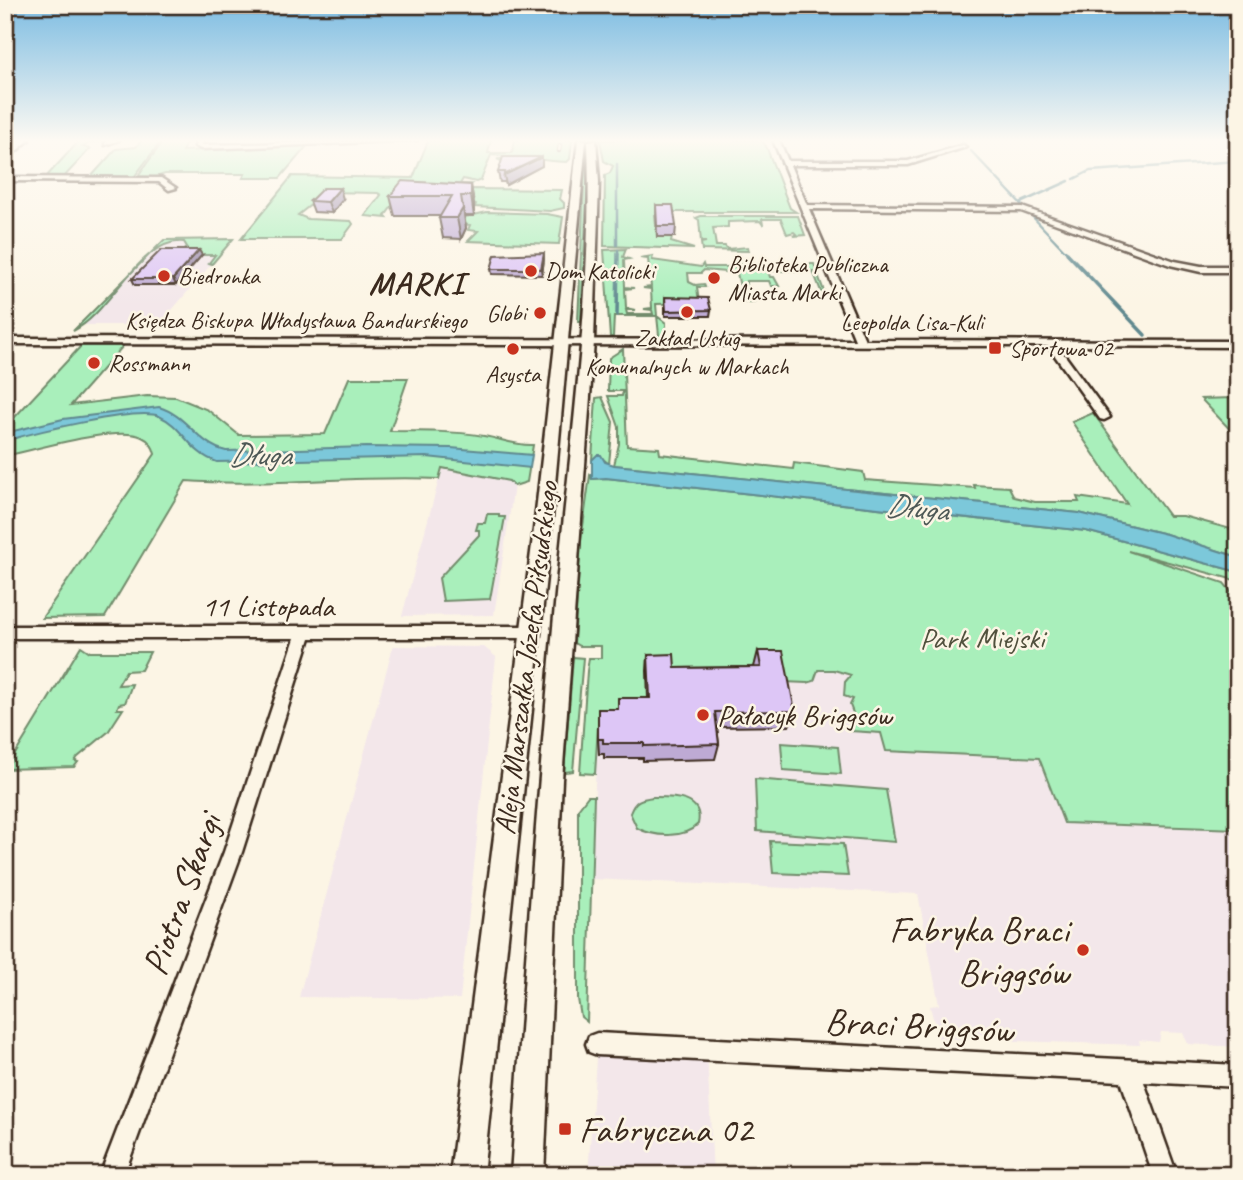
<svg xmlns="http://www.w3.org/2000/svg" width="1243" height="1180" font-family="Caveat,sans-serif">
<rect width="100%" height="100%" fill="#fcf5e5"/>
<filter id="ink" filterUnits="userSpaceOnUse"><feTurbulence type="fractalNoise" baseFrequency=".0143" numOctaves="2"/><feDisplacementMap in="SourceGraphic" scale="14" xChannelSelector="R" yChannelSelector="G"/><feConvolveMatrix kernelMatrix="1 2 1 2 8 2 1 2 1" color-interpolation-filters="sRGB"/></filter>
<g filter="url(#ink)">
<g fill="#f3e7ea">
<path d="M233,239L159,325H79L164,240Z"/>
<path d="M442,468L509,481L514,486L494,615L402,616Z"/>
<path d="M601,645L864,657L886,751L1039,758L1199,827L1237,829L1238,1047L1188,1044L1183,1033L1161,1032L1159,1042L1139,1040L1140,1045L1015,1041L1013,1037L979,1035L980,1040L938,1038L930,1006L939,1005L918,894L591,879Z"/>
<path d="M393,646L484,647L496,657L460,999L299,997Z"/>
<path d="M597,1044L707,1050L713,1175H588Z"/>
<path d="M258,1167L256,1175H123L125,1171Z"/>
</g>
<g fill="#a9efbb" stroke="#728c6c" stroke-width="2">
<path d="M80,140H113L92,142L83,147L90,149L63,178L46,177Z"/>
<path d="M142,140H162L134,177L95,176L90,178L116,149L136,147Z"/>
<path d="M164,140H188L182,151L307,146L280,178H243L245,174H165L153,178L137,177Z"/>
<path d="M491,140L488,153H512L515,140H572L570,159L567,162C544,161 520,155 501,161L497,159H502L503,156L491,155L481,180L476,182L463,179L460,184H472L466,197L401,194L385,216L387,218L365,216L381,195L378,193L327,192L298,215L308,219L351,221L353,224L342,239H241L292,176L413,178L428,141Z"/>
<path d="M586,140L588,178L581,322H578Z"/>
<path d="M600,140H761L766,146L790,208L796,212H673V215H655L657,237H672L671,242L694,249L604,246L605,175L610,173L613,166L604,161Z"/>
<path d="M472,189L562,190L560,199L564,203V208L550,211L475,207L476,204L468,201Z"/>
<path d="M487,212L547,214L563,217L559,244L468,241L478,231L468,230L470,225L461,224L465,217Z"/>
<path d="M701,216H798L805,235L793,236L796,234L794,232L787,234L781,219H762L763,225L760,221L728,222V227L713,228L716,246H725L727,249L748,247L749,251L702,250L701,243L706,242H701L699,220L696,218Z"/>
<path d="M233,239L212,264L209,263L215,255H181L187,247L184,242C140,237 111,313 73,331L164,240Z"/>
<path d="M626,249L623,257L629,259L624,260L625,287L634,288L625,289L626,308L635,310H626L627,314H653L652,310L644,309L652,308L651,289L643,288L651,287L648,259L640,258L653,256L652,260L701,267L703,264L704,267H739V264H814L825,294H822L813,271H768L770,277H774L779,286H771L769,281H746L750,299H758L752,303L745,302L743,288L740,287L737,273L704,270L701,273H688L689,282L695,285L704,284L705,287H697L699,303L656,304L657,316L666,323V338H651L659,335L657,316H614L613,337H610L604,250Z"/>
<path d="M81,346H123L71,405L147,396L176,397L208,410L239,435L325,434L349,378H408L390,431C421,431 453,431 484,436C502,439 515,446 533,445L527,482L514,486L509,481L442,468L439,479C354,475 270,487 186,481L105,617L42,618L155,454C153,446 149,440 142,437C116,425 35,450 5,456V420L13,419Z"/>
<path d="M623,349L627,446L659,448L660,454L793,469L794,463L863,472L865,480L975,488L974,485L1009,487L1014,497L1035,502H1079L1077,497L1127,504L1072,422L1093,413L1169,516H1183L1238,531V557L1166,534L1079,513L614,465L619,444V427L608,396H622L623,391H608L609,358Z"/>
<path d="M602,397L613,422L609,464L602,458L592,460L596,398Z"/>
<path d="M1233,398L1238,403V438L1201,399Z"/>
<path d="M590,475L592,479L606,478L1086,531L1238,572V581L1128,551L1224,583L1238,600V829L1064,823L1039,758L886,751L881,733L851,731L853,713L850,705L853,699L844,696L845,682L851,675L834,670H818L814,681L807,683L784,682L649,714L618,724L598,725L595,774L580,773L587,671L589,658H601V646H579L574,643L581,541Z"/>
<path d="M487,514H499V517H505L490,599L443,601L439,578L479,535V530H476L478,523H485Z"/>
<path d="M81,646L90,652H150L141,670L126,671L118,685L132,684L125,703L119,704L117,709H123L108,732L78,757L75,761L78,762L74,767L6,769Z"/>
<path d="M573,657L583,658L573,771L564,772Z"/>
<path d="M781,743L838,747L841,774L783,770Z"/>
<path d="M755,779L886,790L895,842L757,831Z"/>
<path d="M588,796H594L587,1022L581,1017L578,999V809Z"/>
<path d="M653,797C672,797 704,796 698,824C684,839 654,837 637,828L630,813C635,800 640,799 653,797Z"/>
<path d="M770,841L843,844L848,876L773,873Z"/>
</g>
<g fill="#7bc8da" stroke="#61898f" stroke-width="2">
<path d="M159,407C188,416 197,444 226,451L367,447L451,448L532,455L530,468L427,457L217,462C189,453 183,426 159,416C136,407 32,433 5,441V433L63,419Z"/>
<path d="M597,455H601L605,462L614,465L1079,513L1166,534L1238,557V572L1086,531L606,478L592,479V460Z"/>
</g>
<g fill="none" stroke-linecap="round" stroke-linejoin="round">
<g stroke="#61898f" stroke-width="2.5">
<path d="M961,140L965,144"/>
<path d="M971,151L1023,206"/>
<path d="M617,164V245"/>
<path d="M1074,179L1090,171L1238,161"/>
<path d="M1020,203L1069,181"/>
<path d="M1028,212L1069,255"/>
<path d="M618,255V250"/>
</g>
<g stroke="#61898f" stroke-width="3.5">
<path d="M1067,253L1145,335"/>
<path d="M617,315L618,253"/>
</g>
<defs>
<g id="street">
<path d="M110,140H119L105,145V143Z"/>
<path d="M197,140H203L202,145L417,140L201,149L195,146Z"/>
<path d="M773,140H779L788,161H908L963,145L966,147L908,165H790L807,205L1022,207L1175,261L1201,266H1238V272H1201L1170,265L1021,211L809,209L865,340L1238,341V347L1058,346L1110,417L1104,420L1100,419L1048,346L5,344V338L855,340Z"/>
<path d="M5,177L161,178L176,188L169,190L159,182L5,181Z"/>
<path d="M5,626H530L535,628L537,632L535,636L530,638H310L242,852L124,1175H100L224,852L295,638H5Z"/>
<path d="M597,1033L1238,1065V1087L1144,1082L1177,1175H1153L1121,1081L597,1055L589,1052L586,1044L589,1036Z"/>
</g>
<g id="secondary">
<path d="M19,140H29L5,161V153Z"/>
<path d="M578,140H586L551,529L483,1175H450L534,529Z"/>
<path d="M596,140L599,182L594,342L562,780L544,1175H511C524,985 537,795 555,605C569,454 593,292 588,141Z"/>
</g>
</defs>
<use href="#street" stroke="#3b2a1e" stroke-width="5"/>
<use href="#secondary" stroke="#3b2a1e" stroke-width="5"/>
<use href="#street" fill="#fcf5e5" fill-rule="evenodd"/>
<use href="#secondary" fill="#fcf5e5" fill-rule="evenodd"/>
<defs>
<path id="rail" d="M559,151L560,145"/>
</defs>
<use href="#rail" stroke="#3b2a1e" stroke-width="4.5"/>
<use href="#rail" stroke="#fcf5e5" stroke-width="2.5" stroke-dasharray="8" stroke-linecap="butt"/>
</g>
<g fill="#beaad4" stroke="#3b2a1e" stroke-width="2">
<path d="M542,157V166L506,185L505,182H500L498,172Z"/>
<path d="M471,185L474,204V216H464L466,228L461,239L443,238L439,218L440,216H395L390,196Z"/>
<path d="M343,199L332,213L314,212L310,201Z"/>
<path d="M656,205L676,226L675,237H657Z"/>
<path d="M544,253V259L542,275L492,274L491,269Z"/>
<path d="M202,255L176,285H135L132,279Z"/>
<path d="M665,297L711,310L710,316H665Z"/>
<path d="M758,651L795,711L789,726L717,727L719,744L715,759L643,761V758H604V754H599L598,739L618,709L648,698L647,671L648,655L675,668L754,667Z"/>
</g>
<g fill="#9b8bac" stroke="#3b2a1e" stroke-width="2">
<path d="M542,157V166L506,185L504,175Z"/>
<path d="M471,185L474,204V216L471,196Z"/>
<path d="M340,188L343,199L332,213L328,202Z"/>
<path d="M463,208L466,228L461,239L457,218Z"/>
<path d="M199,250L202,255L176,285L173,279Z"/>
<path d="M544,253V259L542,275L541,269Z"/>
</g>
<g fill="#ddc6f6" stroke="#3b2a1e" stroke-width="2">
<path d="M503,157H542L504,175L505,172H498Z"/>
<path d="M402,181L471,185V196H461L463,208L457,218H439L452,196H390Z"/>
<path d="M323,188H340L328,202L310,201Z"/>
<path d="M656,205H673L676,226H657Z"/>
<path d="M161,250H199L173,279H132Z"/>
<path d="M544,253L541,269H491L495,255Z"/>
<path d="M665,297L708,298L711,310L666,311Z"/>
<path d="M758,651H783L795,711L715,712L719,744L644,746V743H603V739H598V709H618V698H650L648,655L674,654L675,668L761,667Z"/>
</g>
</g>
<linearGradient id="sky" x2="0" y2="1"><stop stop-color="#7cbce2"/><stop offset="0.46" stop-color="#fefaf3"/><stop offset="1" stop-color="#fefaf3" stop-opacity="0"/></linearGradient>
<rect width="1243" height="306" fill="url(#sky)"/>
<g fill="#c8321e" stroke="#fcf5e5" stroke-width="2.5">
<circle cx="531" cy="271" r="7"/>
<circle cx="164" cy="276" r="7"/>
<circle cx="714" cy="278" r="7"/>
<circle cx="687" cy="312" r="7"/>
<circle cx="540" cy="313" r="7"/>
<rect x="988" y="341" width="14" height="14" rx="3.5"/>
<circle cx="513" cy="349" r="7"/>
<circle cx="94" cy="363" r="7"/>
<circle cx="703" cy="715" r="7"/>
<circle cx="1083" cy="950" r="7"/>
<rect x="558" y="1122" width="14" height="14" rx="3.5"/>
</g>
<g text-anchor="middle" stroke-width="5" stroke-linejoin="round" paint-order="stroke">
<g font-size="24" fill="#3b2a1e" stroke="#fcf5e5" text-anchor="start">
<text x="728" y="272">Biblioteka Publiczna<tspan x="728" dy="28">Miasta Marki</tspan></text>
<text x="545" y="279">Dom Katolicki</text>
<text x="178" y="284">Biedronka</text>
<text x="526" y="321" text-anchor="end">Globi</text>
<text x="687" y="346" text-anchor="middle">Zakład Usług<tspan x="687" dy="28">Komunalnych w Markach</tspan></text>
<text x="1009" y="356">Sportowa 02</text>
<text x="108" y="371">Rossmann</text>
<text x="513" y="382" text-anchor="middle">Asysta</text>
</g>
<g font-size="24" fill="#3b2a1e" stroke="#fcf5e5">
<text x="296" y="328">Księdza Biskupa Władysława Bandurskiego</text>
<text x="912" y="330">Leopolda Lisa-Kuli</text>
</g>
<g font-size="30" fill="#3b2a1e" stroke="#fcf5e5">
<text x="268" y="616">11 Listopada</text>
<text transform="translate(526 658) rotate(-83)" y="10">Aleja Marszałka Józefa Piłsudskiego</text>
</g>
<g font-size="30" fill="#51513d" stroke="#fcf5e5">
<text x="982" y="648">Park Miejski</text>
</g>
<g font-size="30" fill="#3b2a1e" stroke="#fcf5e5" text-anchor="start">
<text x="717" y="725">Pałacyk Briggsów</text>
</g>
<g font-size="32" font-weight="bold" letter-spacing="2" fill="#3b2a1e" stroke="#fcf5e5">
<text x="417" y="294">MARKI</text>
</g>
<g font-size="32" font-style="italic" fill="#4e5956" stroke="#fcf5e5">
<text transform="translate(260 454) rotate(1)" y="11">Długa</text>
<text transform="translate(917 507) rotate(6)" y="11">Długa</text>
</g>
<g font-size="37" fill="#3b2a1e" stroke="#fcf5e5">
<text transform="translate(181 894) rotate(-70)" y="13">Piotra Skargi</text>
<text transform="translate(919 1025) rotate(3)" y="13">Braci Briggsów</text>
</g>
<g font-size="37" fill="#3b2a1e" stroke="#fcf5e5" text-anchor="end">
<text x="1069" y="942">Fabryka Braci<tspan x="1069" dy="43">Briggsów</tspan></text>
<text x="579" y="1142" text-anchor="start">Fabryczna 02</text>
</g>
</g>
<rect width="1243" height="1180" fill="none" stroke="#fcf5e5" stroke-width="28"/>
<rect x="14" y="14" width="1215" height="1152" fill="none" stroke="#3b2a1e" stroke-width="2.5" filter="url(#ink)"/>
</svg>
